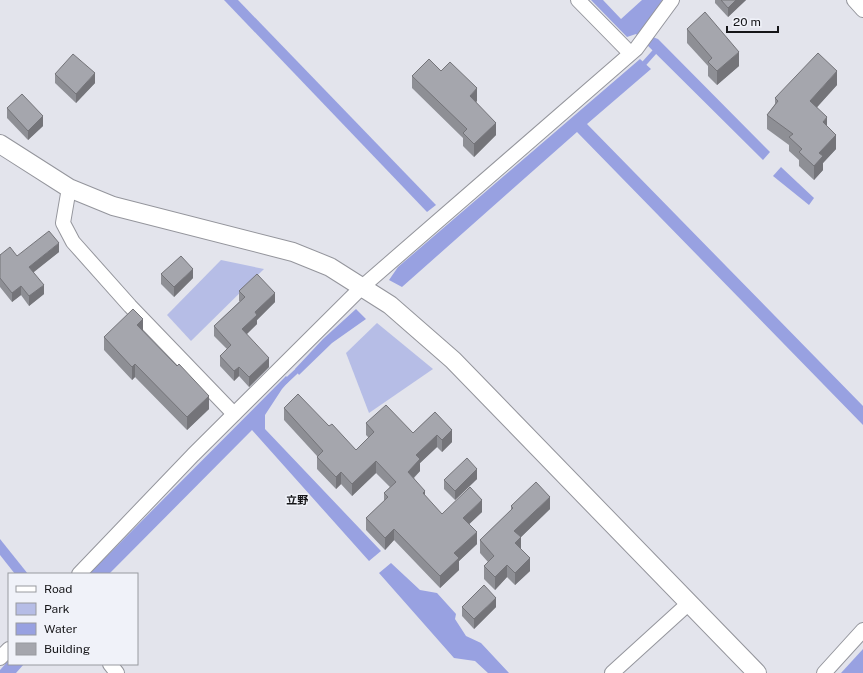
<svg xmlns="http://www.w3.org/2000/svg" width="863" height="673" font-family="'Public Sans','Noto Sans JP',sans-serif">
<rect width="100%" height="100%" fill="#e3e4ec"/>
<g fill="#b6bde6">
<path d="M221,260L264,269L191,341L167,315Z"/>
<path d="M377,323L433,369L369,413L346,353Z"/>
</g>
<g fill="#98a1e1">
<path d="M224,0H238L436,205L427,212Z"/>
<path d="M591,0H603L621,19L642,0H662L661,6L643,27L650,36L658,39L770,152L763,160L636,34L627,37Z"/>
<path d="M640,59L651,69L587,124L863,406V425L577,132L402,287L389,280L398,267Z"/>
<path d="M781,167L814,198L809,205L773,176Z"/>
<path d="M356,309L366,319L332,343L299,375L295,369L323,339Z"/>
<path d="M286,376L290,380L282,389L265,415V429L381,551L369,561L252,430L109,574H89Z"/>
<path d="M0,539L28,574H15L0,555Z"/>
<path d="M391,563L420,590L437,593L456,614L455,619L466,636L481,643L509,673H488L475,661L454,658L379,573Z"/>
<path d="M863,649V673H841Z"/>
<path d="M9,660V664H24L16,673H0V670Z"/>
</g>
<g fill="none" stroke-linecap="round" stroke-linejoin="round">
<g stroke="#98a1e1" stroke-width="5">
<path d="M641,67L658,48"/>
<path d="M285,382L301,367"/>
</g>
<defs>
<g id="minor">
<path d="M578,0L630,53"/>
<path d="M854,0L863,10"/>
<path d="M69,188L63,223L73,242L130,306L234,414"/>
<path d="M79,574L193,455L362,287L636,49L672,0"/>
<path d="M0,658L9,649"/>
<path d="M110,664L117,673"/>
<path d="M612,673L689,603"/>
<path d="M824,673L863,630"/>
</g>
<path id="tertiary" d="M0,144L69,188L113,206L293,252L330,267L390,305L453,360L757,673"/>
</defs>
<use href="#minor" stroke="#94959c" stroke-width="16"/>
<use href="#tertiary" stroke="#94959c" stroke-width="20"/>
<use href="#minor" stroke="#fff" stroke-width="14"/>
<use href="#tertiary" stroke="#fff" stroke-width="18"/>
</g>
<g fill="#8e8f95">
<path d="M715,0H746L728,17L715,3Z"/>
<path d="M687,29L739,66L717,85L708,76V66L687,43Z"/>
<path d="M441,71L477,101L476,102L496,135L474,157L463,146V138L412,88V76Z"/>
<path d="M55,74L95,83L76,103L55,83Z"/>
<path d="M837,85L817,107L827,127L836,149L823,163V170L814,180L799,166V160L789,151V145L767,129V115L775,104V98Z"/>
<path d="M7,108L43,126L28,140L7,118Z"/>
<path d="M59,252L33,272L44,294L29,306L21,295L12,302L0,287V255L17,256Z"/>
<path d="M161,274L193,278L174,297L161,284Z"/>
<path d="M239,291L275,302L257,320V324L246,334L269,367L249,387L239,376L234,381L220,366V356L227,349L214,336V326L240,301H239Z"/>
<path d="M143,332L209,409L187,430L135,377L132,380L104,350V337Z"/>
<path d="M284,408L329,426L356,450L369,438L366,435V423L413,433L435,412L452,442L442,452L437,447L420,463V471L414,478L425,496L442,514L482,512L469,524L477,544L459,561V570L440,588L394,540L385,550L366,530V518L384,501V493L390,487L376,473L352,496L341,484L336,489L317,469V456L284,420Z"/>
<path d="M477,479L455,500L444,489V480Z"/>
<path d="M511,506L550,509L521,537V549L530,571L515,585L507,577L495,590L484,579V566L488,562L480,553V540L511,510Z"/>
<path d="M462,607H496L474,629L462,616Z"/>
</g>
<g fill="#747479">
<path d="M736,0H746L728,17V8Z"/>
<path d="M739,52V66L717,85V71Z"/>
<path d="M837,71V85L810,115V101Z"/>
<path d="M95,73V83L76,103V94Z"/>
<path d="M477,88V101L470,108V96Z"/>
<path d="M43,116V126L28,140V131Z"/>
<path d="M827,117V131L823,122Z"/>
<path d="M496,123V135L474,157V144Z"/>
<path d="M836,135V149L823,163V170L814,180V166L819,153Z"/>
<path d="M59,243V252L29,276V267Z"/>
<path d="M193,269V278L174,297V287Z"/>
<path d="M44,285V294L29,306V296Z"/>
<path d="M21,286V295L12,302V293Z"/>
<path d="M275,293V302L257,320V324L242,339V329L255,312Z"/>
<path d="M143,319V332L137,325Z"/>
<path d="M269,358V367L249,387V377Z"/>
<path d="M135,364V377L132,380V367Z"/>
<path d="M239,367V376L234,381V371Z"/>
<path d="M209,396V409L187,430V417Z"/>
<path d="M452,430V442L442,452V440Z"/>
<path d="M437,435V447L420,463V471L408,483V472L416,455Z"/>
<path d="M376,461V473L352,496V484Z"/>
<path d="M477,469V479L455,500V491Z"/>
<path d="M341,472V484L336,489V477Z"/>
<path d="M425,491V502L423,493Z"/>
<path d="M550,497V509L521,537V550L515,555L514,531Z"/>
<path d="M482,500V512L463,530V518Z"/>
<path d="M394,529V540L385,550V538Z"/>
<path d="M477,532V544L459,561V570L440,588V576L454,553Z"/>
<path d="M530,558V571L515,585V573Z"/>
<path d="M507,565V577L495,590V577Z"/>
<path d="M496,598V607L474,629V619Z"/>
</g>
<g fill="#a5a6ad" stroke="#747479">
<path d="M721,0H736L728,8Z"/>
<path d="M705,12L739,52L717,71L708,62L712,58L687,29Z"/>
<path d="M818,53L837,71L810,101L827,117L823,122L836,135L819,153L823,156L814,166L799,152L802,149L789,137L793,134L767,115L778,101L775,98Z"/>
<path d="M73,54L95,73L76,94L55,74Z"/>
<path d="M429,59L441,71L450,62L477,88L470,96L496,123L474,144L463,133L467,129L412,76Z"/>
<path d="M22,94L43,116L28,131L7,108Z"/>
<path d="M49,231L59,243L29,267L44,285L29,296L21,286L12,293L0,278V255L10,247L17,256Z"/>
<path d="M181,256L193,269L174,287L161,274Z"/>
<path d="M257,274L275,293L255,312L257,315L242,329L269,358L249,377L239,367L234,371L220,356L231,345L214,326L245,297L239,291Z"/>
<path d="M133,309L143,319L137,325L177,366L179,364L209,396L187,417L135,364L132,367L104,337Z"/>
<path d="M298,394L329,426L332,424L356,450L374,432L366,423L386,405L413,433L435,412L452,430L442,440L437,435L416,455L420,459L408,472L425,491L423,493L442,514L470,487L482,500L463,518L477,532L454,553L459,558L440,576L394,529L385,538L366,518L388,497L384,493L396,482L376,461L352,484L341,472L336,477L317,457L323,451L284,408Z"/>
<path d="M467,458L477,469L455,491L444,480Z"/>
<path d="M536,482L550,497L514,531L521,537L515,543L530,558L515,573L507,565L495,577L484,566L494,556L480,540L513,508L511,506Z"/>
<path d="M484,585L496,598L474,619L462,607Z"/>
</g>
<g text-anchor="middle" stroke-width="3" stroke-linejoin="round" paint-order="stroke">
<g font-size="11" font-weight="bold" fill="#151518" stroke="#f0f2f9">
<text x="297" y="504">立野</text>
</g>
</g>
<rect x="8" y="573" width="130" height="92" fill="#f0f2f9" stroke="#989a9f"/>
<rect x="16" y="586" width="20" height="6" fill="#ffffff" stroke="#989a9f"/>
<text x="44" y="593" font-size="12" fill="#151518">Road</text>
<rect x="16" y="603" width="20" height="12" fill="#b6bde6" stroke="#989a9f"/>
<text x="44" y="613" font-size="12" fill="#151518">Park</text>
<rect x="16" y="623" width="20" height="12" fill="#98a1e1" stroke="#989a9f"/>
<text x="44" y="633" font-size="12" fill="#151518">Water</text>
<rect x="16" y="643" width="20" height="12" fill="#a5a6ad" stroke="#989a9f"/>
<text x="44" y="653" font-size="12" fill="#151518">Building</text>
<path d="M727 26v6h51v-6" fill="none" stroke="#151518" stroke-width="2"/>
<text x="733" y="26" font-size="12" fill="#151518" stroke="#f0f2f9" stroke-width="3" paint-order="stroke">20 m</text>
</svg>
